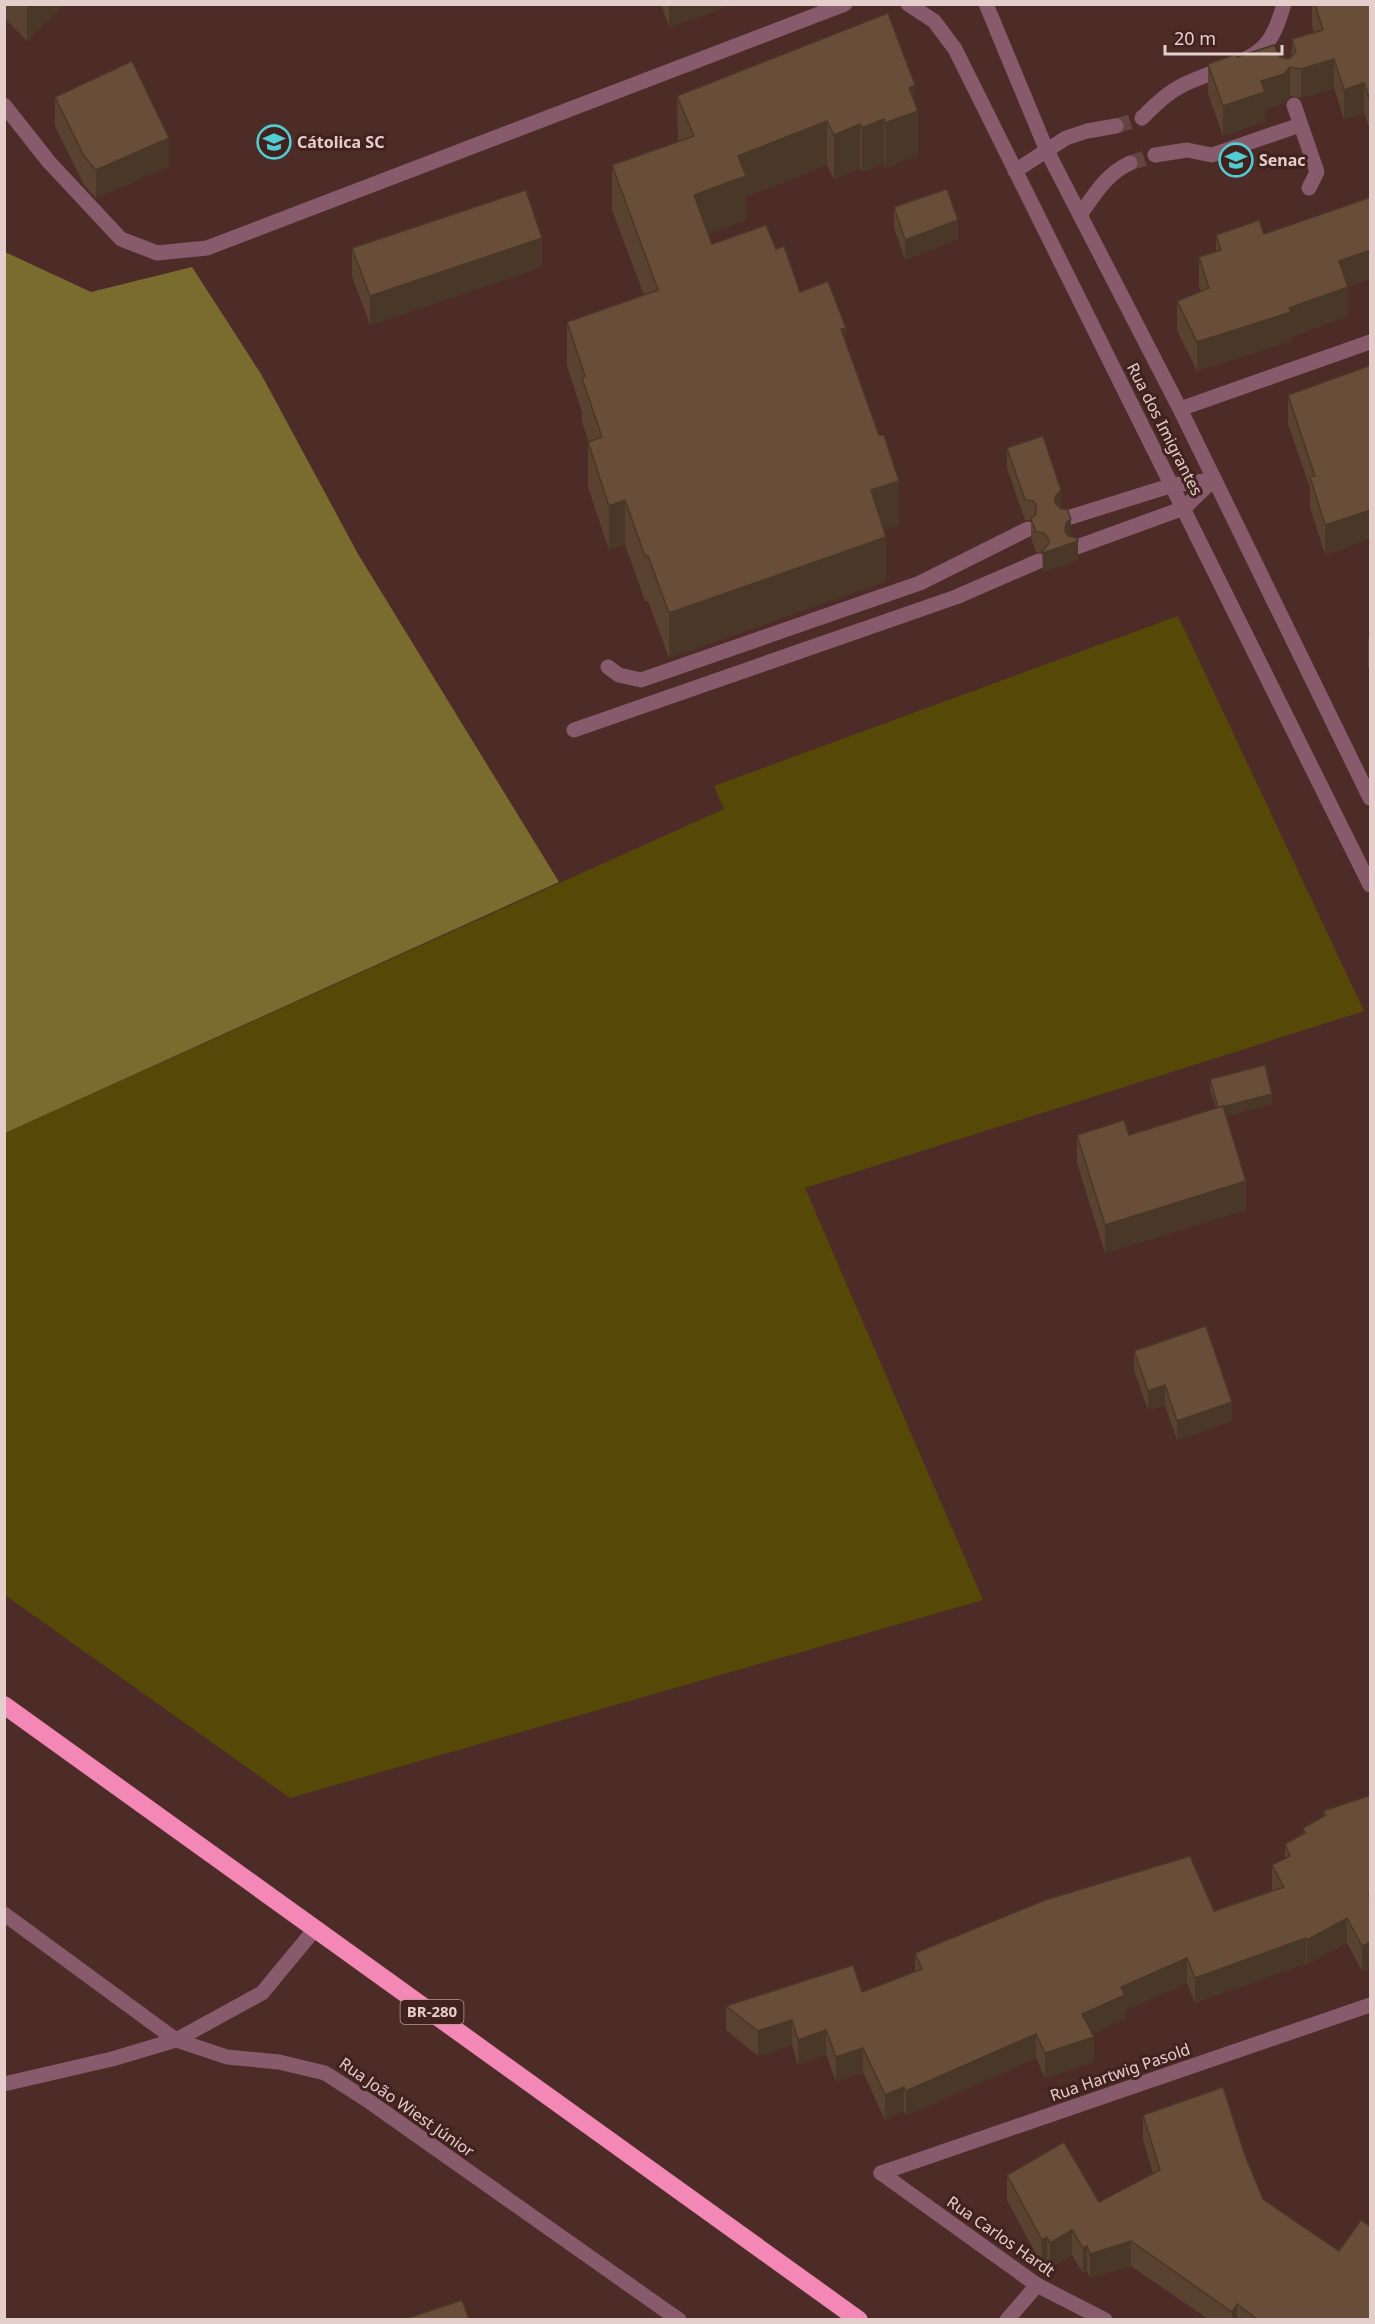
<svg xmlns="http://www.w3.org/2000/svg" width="1375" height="2324" font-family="'Noto Sans',sans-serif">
<rect width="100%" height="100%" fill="#4d2c28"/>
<path fill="#564907" d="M1178,616L1364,1011L805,1188L983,1600L290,1798L5,1595V1133L724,809L714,786Z"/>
<path fill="#7a6c2f" d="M5,252L91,292L192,267L261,374L358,554L559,882L5,1133Z"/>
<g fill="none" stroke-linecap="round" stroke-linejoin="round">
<g stroke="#644440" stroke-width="15" stroke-dasharray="15 8" stroke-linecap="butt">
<path d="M1116,126L1142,118"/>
<path d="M1130,163L1155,155"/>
</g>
<g stroke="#875a6c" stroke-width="15">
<path d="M908,4L934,21L955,49L1370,885"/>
<path d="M986,4L1047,151L1180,409L1370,798"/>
<path d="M4,105L49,162L121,239L157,253L207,248L845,4"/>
<path d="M1294,105L1317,172L1309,188"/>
<path d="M1142,118C1156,104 1168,92 1185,84C1210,72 1240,66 1261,49C1274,38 1279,20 1284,4"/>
<path d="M1155,155L1187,150L1212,155L1300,125"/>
<path d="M1015,171L1066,138L1087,131L1116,126"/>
<path d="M1080,215C1095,194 1106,174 1130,163"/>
<path d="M1180,409L1370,342"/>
<path d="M1064,519L1173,485L1213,480"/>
<path d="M1074,548L1184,508L1213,480"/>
<path d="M608,667L619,675L641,680L920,583L1028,529"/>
<path d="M574,730L956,597L1039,561"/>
<path d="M4,1914L176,2040L227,2057L279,2062L325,2073L370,2102L679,2320"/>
<path d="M4,2084L112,2059L176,2040L262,1993L315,1929"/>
<path d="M881,2173L1370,2005"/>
<path d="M881,2173L1037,2285L1105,2320"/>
<path d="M1007,2320L1037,2285"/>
</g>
<path stroke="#f387b5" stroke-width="18" d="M4,1705L859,2320"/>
</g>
<g fill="#594330">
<path d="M4,4H65L27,41L4,18Z"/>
<path d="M661,4H735L669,27Z"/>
<path d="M1312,4H1371V132L1364,113L1344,119L1334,88L1301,98L1290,96L1284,103L1265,109V121L1223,136L1208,93V64L1237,57H1280L1289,59L1292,55V39L1314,32L1312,27Z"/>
<path d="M677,96L915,104L918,155L885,168L884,163L862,172L860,168L834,179L827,165L746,197V220L708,234L712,244L776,249L800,292L846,344L899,525L884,530L886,581L669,658L648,601H645L625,544L609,550L588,487V442H589L582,422V412L567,366V322L644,295L612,210V165L678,142Z"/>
<path d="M55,97L169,166L96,198L84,185L55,126Z"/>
<path d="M894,207L958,239L905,260L894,227Z"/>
<path d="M1264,234L1348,287V316L1291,337V341L1197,371L1177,330V301L1201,291L1199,287V257L1216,252V235Z"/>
<path d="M352,248L542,267L370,325L352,276Z"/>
<path d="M1371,365L1325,555L1310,507V488L1288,424V395Z"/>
<path d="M1007,448L1061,509L1078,560L1043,572L1042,553L1036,552L1031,538V520H1025L1007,468Z"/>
<path d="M1371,636V675L1368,666V637Z"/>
<path d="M1210,1079L1272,1104L1226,1116L1246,1210L1105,1253L1077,1163V1135H1129L1216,1108L1210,1089Z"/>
<path d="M1134,1351L1232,1421L1177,1440L1165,1405L1148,1410L1134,1370Z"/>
<path d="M1371,1795V1967L1362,1971L1347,1943L1307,1964L1306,1963L1195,2003L1187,1983L1125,2010V2019L1092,2034L1094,2062L1045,2078L1036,2058L906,2116L904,2111L885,2120L863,2072L836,2082L826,2054L798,2065L792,2045L758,2056L726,2030V2006L862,1992L915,1972V1953L1214,1911L1272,1890V1865L1285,1858V1844L1303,1834V1828L1323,1817V1811Z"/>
<path d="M1143,2115L1245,2155L1263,2199L1371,2319H1208L1131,2266L1090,2278L1087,2271L1083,2273L1072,2255L1050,2268L1047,2262L1042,2265L1007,2200V2175L1099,2202L1153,2173L1143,2140Z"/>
</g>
<g fill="#493727">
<path d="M27,4H65L27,41Z"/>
<path d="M669,4H735L669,27Z"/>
<path d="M1334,59V88L1301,98V69Z"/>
<path d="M1290,67V96L1284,103L1265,109V121L1223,136V106L1261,81Z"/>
<path d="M1364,83V113L1344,119V90Z"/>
<path d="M915,85V112L918,111V155L885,168V123L909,88Z"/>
<path d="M884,119V163L862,172V128Z"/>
<path d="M827,121V165L746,197V220L694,240V195L738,156Z"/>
<path d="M860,124V168L834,179V135Z"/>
<path d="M169,138V166L96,198V170Z"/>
<path d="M958,220V239L905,260V240Z"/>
<path d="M542,238V267L370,325V296Z"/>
<path d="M1371,250V279L1344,289L1348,287V316L1291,337V341L1197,371V342L1339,261Z"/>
<path d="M846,328V372L841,329Z"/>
<path d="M899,481V525L871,535V490Z"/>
<path d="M1061,490V510L1055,516V497Z"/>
<path d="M625,500V544L609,550V506Z"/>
<path d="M1371,510V539L1325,555V525Z"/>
<path d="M1071,519V539L1078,541V560L1043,572V553L1065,531L1066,523Z"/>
<path d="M886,537V581L669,658V613Z"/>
<path d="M1272,1094V1104L1218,1118V1108Z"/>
<path d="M1246,1181V1210L1105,1253V1225Z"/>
<path d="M1165,1385V1405L1148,1410V1391Z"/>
<path d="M1232,1402V1421L1177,1440V1421Z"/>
<path d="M1347,1918V1943L1307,1964V1940Z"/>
<path d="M1306,1938V1963L1195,2003V1978Z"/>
<path d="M1371,1942V1967L1362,1971V1946Z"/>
<path d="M1187,1958V1983L1125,2010V2019L1082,2039V2014L1121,1987Z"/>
<path d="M792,2020V2045L758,2056V2031Z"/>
<path d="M826,2030V2054L798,2065V2040Z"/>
<path d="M1036,2034V2058L906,2116V2091Z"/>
<path d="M1094,2037V2062L1045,2078V2053Z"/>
<path d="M863,2048V2072L836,2082V2057Z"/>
<path d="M904,2087V2111L885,2120V2095Z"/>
<path d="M1072,2230V2255L1050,2268V2243Z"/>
<path d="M1047,2237V2262L1042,2265V2240Z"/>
<path d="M1131,2241V2266L1090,2278V2254Z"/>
<path d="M1087,2246V2271L1083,2273V2248Z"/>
<path d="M1237,2304V2319H1232V2312Z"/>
</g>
<g fill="#684e38" stroke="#493727" stroke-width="1.5">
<path d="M1315,4H1371V103L1364,83L1344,90L1334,59L1301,69L1290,67L1284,74L1261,81L1265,92L1223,106L1208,64L1236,54L1237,57L1274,45L1280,57L1289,59L1296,52L1292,39L1323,30Z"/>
<path d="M888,13L915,85L909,88L918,111L885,123L884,119L862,128L860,124L834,135L827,121L738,156L746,176L694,195L712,244L766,225L776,249L784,246L800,292L828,281L846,328L841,329L879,435H884L899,481L871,490L886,537L669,613L648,556H645L625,500L609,506L588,442L602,437L582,378L585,376L567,322L658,290L612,165L694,136L677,96Z"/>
<path d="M132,61L169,138L96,170L84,156L55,97Z"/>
<path d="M947,189L958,220L905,240L894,207Z"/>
<path d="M526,190L542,238L370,296L352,248Z"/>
<path d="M1371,197V250L1339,261L1348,287L1289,308L1291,312L1197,342L1177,301L1209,288L1199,257L1221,250L1216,235L1259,220L1264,234Z"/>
<path d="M1371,365V510L1325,525L1310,477L1315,476L1288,395Z"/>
<path d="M1043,436L1061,490L1055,497V503L1061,509H1067L1071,519L1066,523L1065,531L1068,536L1077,538L1078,541L1043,553L1042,551L1049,543L1048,538L1044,533L1036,532L1031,519L1036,514V505L1033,501L1025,500L1007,448Z"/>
<path d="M1371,636V645L1368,637Z"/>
<path d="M1265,1065L1272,1094L1218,1108L1210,1079Z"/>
<path d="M1223,1106L1246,1181L1105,1225L1077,1135L1124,1120L1129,1135Z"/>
<path d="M1206,1326L1232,1402L1177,1421L1165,1385L1148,1391L1134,1351Z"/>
<path d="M1371,1795V1894L1369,1895L1371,1899V1942L1362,1946L1347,1918L1307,1940L1306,1938L1195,1978L1187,1958L1121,1987L1125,1995L1082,2014L1094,2037L1045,2053L1036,2034L906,2091L904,2087L885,2095L863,2048L836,2057L826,2030L798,2040L792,2020L758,2031L726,2006L853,1965L862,1992L922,1969L915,1953L1045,1900L1190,1856L1214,1911L1284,1887L1272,1865L1290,1856L1285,1844L1305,1833L1303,1828L1326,1815L1323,1811Z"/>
<path d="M1223,2087L1245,2155L1263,2199L1339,2251L1361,2220L1371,2227V2319H1257L1237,2304L1232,2312L1131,2241L1090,2254L1087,2246L1083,2248L1072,2230L1050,2243L1047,2237L1042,2240L1007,2175L1064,2142L1099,2202L1160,2170L1143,2115Z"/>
<path d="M462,2300L469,2319H405Z"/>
</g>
<defs>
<symbol id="university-ring" viewBox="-11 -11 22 22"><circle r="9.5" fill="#42221e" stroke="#51ccd1" stroke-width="1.5"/><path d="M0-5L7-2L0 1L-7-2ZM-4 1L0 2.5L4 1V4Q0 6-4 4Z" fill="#51ccd1"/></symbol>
</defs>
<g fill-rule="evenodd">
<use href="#university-ring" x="255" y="123" width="38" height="38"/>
<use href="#university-ring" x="1217" y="141" width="38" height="38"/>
</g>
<g text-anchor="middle" stroke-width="6" stroke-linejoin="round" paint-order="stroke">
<rect fill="#42221e" stroke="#b39a97" stroke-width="1.5" x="400.5" y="2000" width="63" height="24" rx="4.5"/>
<g font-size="15" font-weight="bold" fill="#e4cecb">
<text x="432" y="2017">BR-280</text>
</g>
<g font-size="16" font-weight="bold" fill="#e4cecb" stroke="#42221e" text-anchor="start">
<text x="297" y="148">Cátolica SC</text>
<text x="1259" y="166">Senac</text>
</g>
<g font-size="16" fill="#e4cecb" stroke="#42221e">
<text transform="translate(1165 429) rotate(63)" y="6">Rua dos Imigrantes</text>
<text transform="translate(1120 2072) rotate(-19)" y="6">Rua Hartwig Pasold</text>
<text transform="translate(407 2107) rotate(35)" y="6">Rua João Wiest Júnior</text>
<text transform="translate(1001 2236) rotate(35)" y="6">Rua Carlos Hardt</text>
</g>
</g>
<rect width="1375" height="2324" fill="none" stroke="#e4cecb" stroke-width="12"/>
<path d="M1165 45v9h117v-9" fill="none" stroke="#e4cecb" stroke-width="3"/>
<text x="1174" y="45" font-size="18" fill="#e4cecb" stroke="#42221e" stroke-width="4.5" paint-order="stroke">20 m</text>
</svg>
